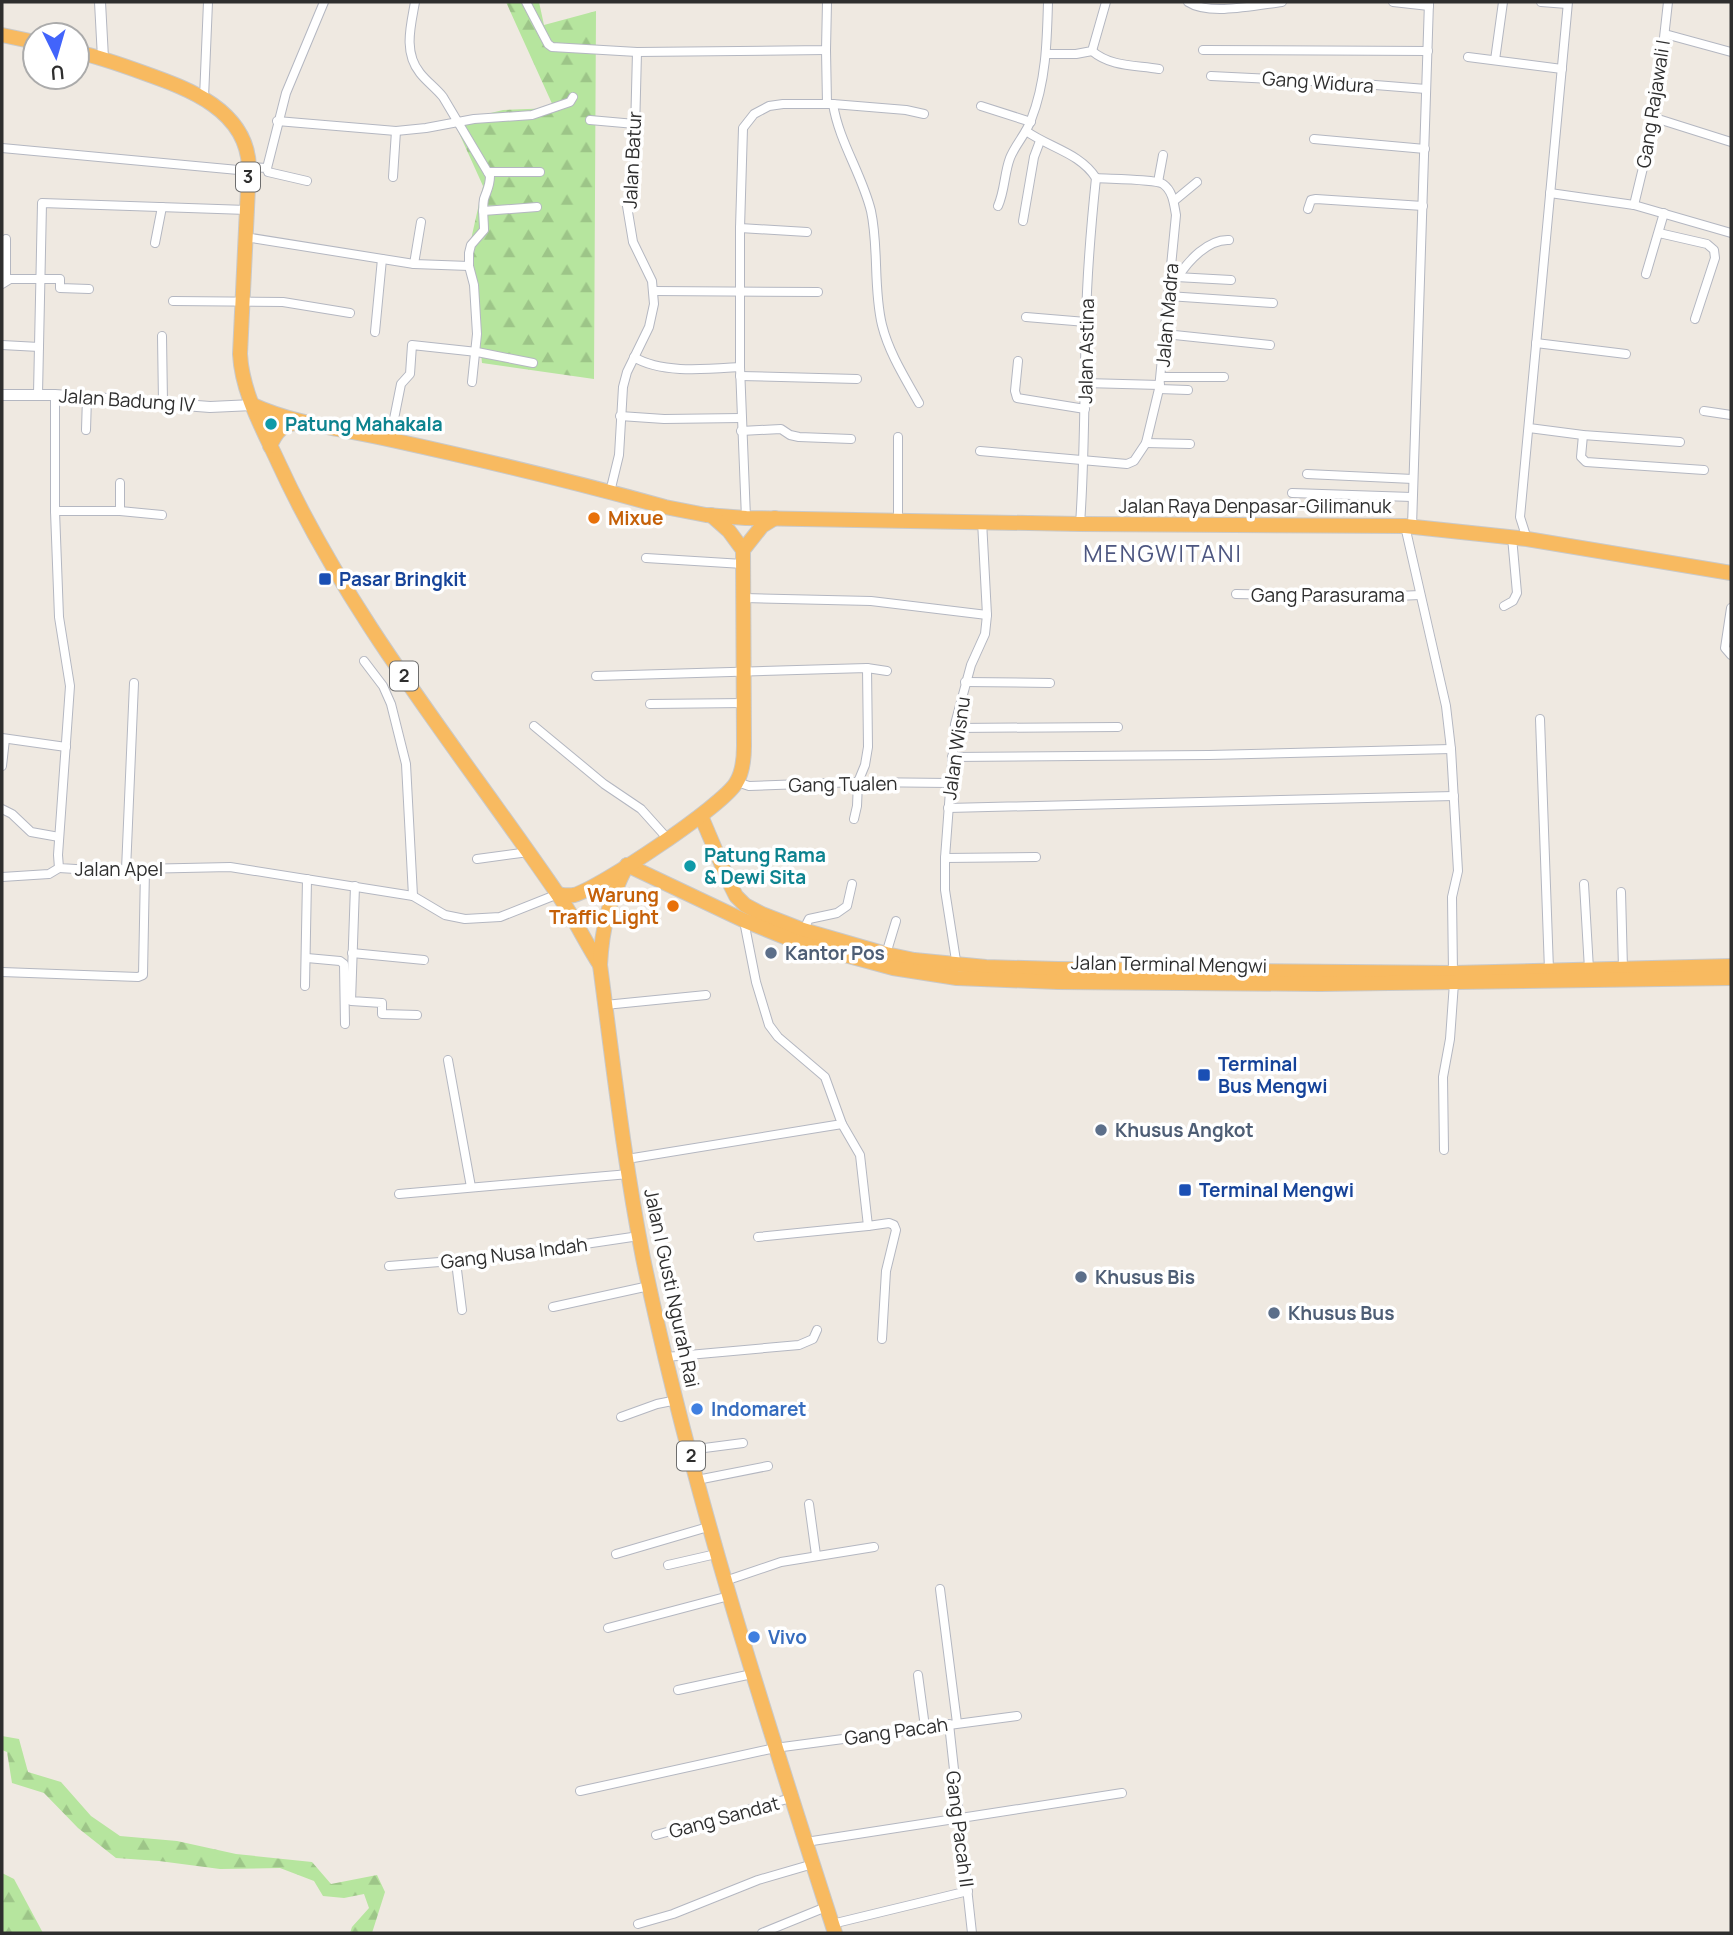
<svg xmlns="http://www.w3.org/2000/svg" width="1733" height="1935" font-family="Manrope,sans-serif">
<defs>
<pattern id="forest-firs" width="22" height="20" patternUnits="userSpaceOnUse" patternTransform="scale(1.75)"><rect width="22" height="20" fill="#b6e59e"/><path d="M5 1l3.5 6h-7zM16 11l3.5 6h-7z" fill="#9dc588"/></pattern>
</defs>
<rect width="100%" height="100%" fill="#efe9e1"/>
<g fill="url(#forest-firs)">
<path d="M506,2H539L544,25L596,11L594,379L482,363L470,244L483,186L454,122L503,110L554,108Z"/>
<path d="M2,1736L19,1739L28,1772L61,1782L91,1816L120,1836L177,1841L236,1854L312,1862L331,1884L377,1875L385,1892L372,1933H350L352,1927L369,1908L364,1894L344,1898L323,1896L314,1881L280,1868L220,1869L159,1861L116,1858L78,1828L44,1793L12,1783L7,1752L2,1750Z"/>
<path d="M2,1873L14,1879L43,1933H2Z"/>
</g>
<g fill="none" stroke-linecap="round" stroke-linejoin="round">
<defs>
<g id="minor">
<path d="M415,2C411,25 403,52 420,73C427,82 436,88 443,97L490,176C490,186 487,190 484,199C482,209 484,220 484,230L471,245L469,253V266L474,285L477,334L472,382"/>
<path d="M526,2L548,44L552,47L637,52"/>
<path d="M1188,2C1209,16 1257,5 1282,2"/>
<path d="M1393,2L1429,6"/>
<path d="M1541,2L1567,4"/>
<path d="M1665,34L1731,52"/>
<path d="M826,50L827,104"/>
<path d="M1203,50L1428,51"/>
<path d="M1092,51C1111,67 1135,65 1159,69"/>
<path d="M1047,54H1076L1092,51L1106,2"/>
<path d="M1468,57L1562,69"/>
<path d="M1495,60L1503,2"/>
<path d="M1211,76L1350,83L1426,89"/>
<path d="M204,98L208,2"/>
<path d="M833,104C839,142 862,174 871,211C879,248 873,288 882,325C889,353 905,378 919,403"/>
<path d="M981,106L1031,122"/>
<path d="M1655,118L1731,142"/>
<path d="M590,120L635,124"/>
<path d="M277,121L396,131L426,128L474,119L532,115L570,102L573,97"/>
<path d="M1026,131C1050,148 1080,153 1096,178"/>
<path d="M1314,139L1425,149"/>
<path d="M2,148L249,171"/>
<path d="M249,167L267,168L268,172L307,181"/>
<path d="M267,168L286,93L324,2"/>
<path d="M488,172H540"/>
<path d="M393,177L396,131"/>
<path d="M1158,182L1163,155"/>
<path d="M1550,193L1634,205L1731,233"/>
<path d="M1174,201L1197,182"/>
<path d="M1634,205L1655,118L1668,2"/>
<path d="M998,206C1005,190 1004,174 1010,158C1015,145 1026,134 1031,120C1046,82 1047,42 1048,2"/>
<path d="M1308,209L1311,200L1316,199L1423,206"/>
<path d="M483,211L537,207"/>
<path d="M1023,221L1034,157L1040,141"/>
<path d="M740,228L807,232"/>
<path d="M1659,233L1707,244L1714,250L1715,258L1695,319"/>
<path d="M245,237L414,264L469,266"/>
<path d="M6,239V280"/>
<path d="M155,243L162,207"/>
<path d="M414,264L421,222"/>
<path d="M1646,274L1664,213"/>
<path d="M1176,277L1231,280"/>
<path d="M1178,277C1188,261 1208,239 1229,240"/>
<path d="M2,284L10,279H60V288L89,289"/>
<path d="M654,291L818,292"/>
<path d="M1168,296L1273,303"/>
<path d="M173,301L283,302L350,313"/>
<path d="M1026,317L1086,322"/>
<path d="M375,332L382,259"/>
<path d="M1165,334L1270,345"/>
<path d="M162,336L163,403"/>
<path d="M1536,343L1626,354"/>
<path d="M2,345L39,347"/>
<path d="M634,357C661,374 708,369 740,367"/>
<path d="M1018,361L1015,391L1017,398L1085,409"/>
<path d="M740,376L857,379"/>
<path d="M1161,377H1224"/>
<path d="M1085,383L1160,385"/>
<path d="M1159,389L1188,390"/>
<path d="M38,394L42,203L247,210"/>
<path d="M55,395V511L59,617L70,686L58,855L59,868L92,870L230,867L413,896L445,915L465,919L500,917L558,894"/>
<path d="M1704,411L1731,415"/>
<path d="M620,416L664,419L741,418"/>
<path d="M1529,428L1583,435L1680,442"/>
<path d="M86,430L87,397"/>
<path d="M741,431L781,429L790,435L799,437L851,439"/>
<path d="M1583,435L1581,457L1586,462L1704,470"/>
<path d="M898,437V520"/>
<path d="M390,439L401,384L410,374L412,345L477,352L533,363"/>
<path d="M1146,443L1190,444"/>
<path d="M980,451L1127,464L1134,461L1146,443L1159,389L1176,215C1174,204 1173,191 1163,184C1156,179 1109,179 1096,178"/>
<path d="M1307,474L1413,479"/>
<path d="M610,492L619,455L623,387L627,372L649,327L654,304L652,281L633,242L627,206L634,171L637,52L826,50L827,2"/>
<path d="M1292,493L1412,497"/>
<path d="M55,511H120L162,515"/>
<path d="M120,511V483"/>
<path d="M746,518L740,367V228L743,128L754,114L769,106L783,104H833L906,110L924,114"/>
<path d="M1080,524C1085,456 1084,389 1086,321C1087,273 1091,226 1096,178"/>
<path d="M1405,526L1446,706L1451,749L1458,871L1452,897L1453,973"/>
<path d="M1412,526L1429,2"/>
<path d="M1527,539L1520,517L1568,2"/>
<path d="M646,558L743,564"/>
<path d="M1236,594L1374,597L1420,595"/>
<path d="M744,598L871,601L987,615"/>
<path d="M1504,606L1513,601L1517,593L1512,537"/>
<path d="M1731,608L1725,648L1731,655"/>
<path d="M364,661L383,686L391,704L406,764L413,896"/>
<path d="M596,676L867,668L887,671"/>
<path d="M965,682L1050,683"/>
<path d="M650,704L745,703"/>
<path d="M1540,719L1549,970"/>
<path d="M534,726L604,784L641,809L667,838"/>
<path d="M955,728L1118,727"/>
<path d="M2,738L66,747"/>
<path d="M952,757L1209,755L1451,749"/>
<path d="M2,766L5,739"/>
<path d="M737,782L749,786L858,782L949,783"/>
<path d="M948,808L1454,796"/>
<path d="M2,809L12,814L31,832L59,837"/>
<path d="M854,819L857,806L858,782L865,765L868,747L867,668"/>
<path d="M945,858L1036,857"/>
<path d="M477,859L529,852"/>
<path d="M126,870L134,683"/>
<path d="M2,877L49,874L59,868"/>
<path d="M1584,884L1589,969"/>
<path d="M355,886L351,1001L382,1003V1014L417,1015"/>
<path d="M1621,892L1623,969"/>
<path d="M802,933L809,919L837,913L847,906L852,884"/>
<path d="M352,953L424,960"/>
<path d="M886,954L896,921"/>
<path d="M307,958L340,961L344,964L345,1024"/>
<path d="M957,967L945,890V858L955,724L971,665L985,634L987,615L982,521"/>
<path d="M2,972L138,977L143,975L145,869"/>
<path d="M305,986L307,879"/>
<path d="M605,1005L706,995"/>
<path d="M448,1060L471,1187"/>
<path d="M842,1124L860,1155L868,1226L889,1223L894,1225L896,1230L886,1271L882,1339"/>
<path d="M1444,1150L1443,1077L1450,1039L1454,983"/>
<path d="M627,1159L842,1124L825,1077L778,1037L769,1025L756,982L744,921"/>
<path d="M399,1194L629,1174"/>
<path d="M758,1237L868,1226"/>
<path d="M456,1262L462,1310"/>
<path d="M389,1266L490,1258L639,1236"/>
<path d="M553,1307L649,1286"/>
<path d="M666,1357L799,1345L813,1339L817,1330"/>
<path d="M621,1417L657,1404L677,1400"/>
<path d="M689,1450L743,1443"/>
<path d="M697,1480L768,1466"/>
<path d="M809,1504L816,1555"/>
<path d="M616,1554L708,1527"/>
<path d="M668,1565L716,1554"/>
<path d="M725,1581L781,1562L874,1547"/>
<path d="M940,1589L957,1723"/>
<path d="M608,1628L729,1596"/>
<path d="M918,1675L925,1727"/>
<path d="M678,1690L752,1674"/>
<path d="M949,1724L972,1933"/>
<path d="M580,1791L775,1748L1017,1716"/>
<path d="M656,1835L791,1798"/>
<path d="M806,1842L1122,1793"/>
<path d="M638,1924L673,1914L758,1880L813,1864"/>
<path d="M832,1924L968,1891"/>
<path d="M762,1933L826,1907"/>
</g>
<g id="tertiary">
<path d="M100,2L103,58"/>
<path d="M2,395H55L210,407L253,405"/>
</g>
<g id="trunk">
<path d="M2,35L35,42"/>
<path d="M77,52C100,57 122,65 144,73C189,89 247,110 249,167L240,354C242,393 263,429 279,464C351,621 463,755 559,896C574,918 586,943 600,965"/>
<path d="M253,405C297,425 345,429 392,440C483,460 575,482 665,507L706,515L746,518L1080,524L1405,526L1527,539L1731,573"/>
<path d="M270,446C276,432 283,423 299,423"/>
<path d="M711,515L729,531L743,550"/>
<path d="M701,816L729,882L736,896L745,905L762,914L803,930L886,954L914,960L986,967L1058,969L1453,973L1731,966"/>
<path d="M627,865L743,920L797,942L893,968L957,978L1058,982L1320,984L1731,978"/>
<path d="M627,865C609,900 602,927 600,965C613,1063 624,1161 643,1258C691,1488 763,1710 835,1933"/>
<path d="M558,894C563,895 568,896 574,895C600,888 722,806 736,783C743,772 744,759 744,746L743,550L762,526L775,518"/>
</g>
</defs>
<use href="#minor" stroke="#b4b7c1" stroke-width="10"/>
<use href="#tertiary" stroke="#b4b7c1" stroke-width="12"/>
<use href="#trunk" stroke="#c9c9c9" stroke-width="16"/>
<use href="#minor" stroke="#fff" stroke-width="8"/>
<use href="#tertiary" stroke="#fff" stroke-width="10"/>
<use href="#trunk" stroke="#f8ba60" stroke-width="14"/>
</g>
<g fill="#0f9aa8" stroke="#fff" stroke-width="2.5">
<circle cx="271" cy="424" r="7"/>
<circle cx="690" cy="866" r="7"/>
</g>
<g fill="#e8710a" stroke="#fff" stroke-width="2.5">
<circle cx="594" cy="518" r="7"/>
<circle cx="673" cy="906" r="7"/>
</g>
<g fill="#1a4fb4" stroke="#fff" stroke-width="2.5">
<rect x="318" y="572" width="14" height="14" rx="3.5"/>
<rect x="1197" y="1068" width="14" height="14" rx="3.5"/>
<rect x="1178" y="1183" width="14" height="14" rx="3.5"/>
</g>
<g fill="#5c6f8a" stroke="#fff" stroke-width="2.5">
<circle cx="771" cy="953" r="7"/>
<circle cx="1101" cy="1130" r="7"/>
<circle cx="1081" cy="1277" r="7"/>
<circle cx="1274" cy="1313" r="7"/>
</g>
<g fill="#3f7fe0" stroke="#fff" stroke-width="2.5">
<circle cx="697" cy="1409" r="7"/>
<circle cx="754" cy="1637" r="7"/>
</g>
<g text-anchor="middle" stroke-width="7" stroke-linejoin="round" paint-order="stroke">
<g fill="#fff" stroke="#6d6d6d" stroke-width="2">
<rect x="236" y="162.5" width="24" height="29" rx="5"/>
<rect x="390" y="661.5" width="28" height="29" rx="5"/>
<rect x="677" y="1441.5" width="28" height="29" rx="5"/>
</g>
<g font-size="18" font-weight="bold" fill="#2e2e2e">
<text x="248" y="183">3</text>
<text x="404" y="682">2</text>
<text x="691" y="1462">2</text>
</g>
<g font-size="19" fill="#2e2e2e" stroke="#fff">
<text transform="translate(1318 82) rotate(4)" y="7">Gang Widura</text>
<text transform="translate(1653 104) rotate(-81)" y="7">Gang Rajawali I</text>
<text transform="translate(632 160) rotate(-87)" y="7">Jalan Batur</text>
<text transform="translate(1167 315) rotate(-85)" y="7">Jalan Madra</text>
<text transform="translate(1086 351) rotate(-89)" y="7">Jalan Astina</text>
<text transform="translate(127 400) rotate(4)" y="7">Jalan Badung IV</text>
<text x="1255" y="513">Jalan Raya Denpasar-Gilimanuk</text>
<text x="1328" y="602">Gang Parasurama</text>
<text transform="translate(956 748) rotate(-82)" y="7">Jalan Wisnu</text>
<text transform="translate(843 784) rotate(-1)" y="7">Gang Tualen</text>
<text x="119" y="876">Jalan Apel</text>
<text transform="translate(1169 964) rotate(1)" y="7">Jalan Terminal Mengwi</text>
<text transform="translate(514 1253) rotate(-7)" y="7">Gang Nusa Indah</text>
<text transform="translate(672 1288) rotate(78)" y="7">Jalan I Gusti Ngurah Rai</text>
<text transform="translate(896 1731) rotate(-8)" y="7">Gang Pacah</text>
<text transform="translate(724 1817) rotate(-15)" y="7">Gang Sandat</text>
<text transform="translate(960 1829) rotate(83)" y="7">Gang Pacah II</text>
</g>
<g font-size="19" font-weight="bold" fill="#0d838f" stroke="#fff" text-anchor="start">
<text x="285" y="431">Patung Mahakala</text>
<text x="704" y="862">Patung Rama<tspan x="704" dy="22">&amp; Dewi Sita</tspan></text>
</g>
<g font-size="19" font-weight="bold" fill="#c56008" stroke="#fff" text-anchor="start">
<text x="608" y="525">Mixue</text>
<text x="659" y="902" text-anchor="end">Warung<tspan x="659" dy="22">Traffic Light</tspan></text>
</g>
<g font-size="19" font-weight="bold" fill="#164399" stroke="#fff" text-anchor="start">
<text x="339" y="586">Pasar Bringkit</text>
<text x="1218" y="1071">Terminal<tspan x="1218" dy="22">Bus Mengwi</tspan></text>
<text x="1199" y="1197">Terminal Mengwi</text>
</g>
<g font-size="19" font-weight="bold" fill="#4e5e75" stroke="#fff" text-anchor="start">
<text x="785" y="960">Kantor Pos</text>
<text x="1115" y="1137">Khusus Angkot</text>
<text x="1095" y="1284">Khusus Bis</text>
<text x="1288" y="1320">Khusus Bus</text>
</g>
<g font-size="19" font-weight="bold" fill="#366cbe" stroke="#fff" text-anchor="start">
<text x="711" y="1416">Indomaret</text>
<text x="768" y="1644">Vivo</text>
</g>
<g font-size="23" letter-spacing="2" fill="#4d5680" stroke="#fff">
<text x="1163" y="562">MENGWITANI</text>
</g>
</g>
<rect width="1733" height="1935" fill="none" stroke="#2e2e2e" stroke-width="7"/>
<g transform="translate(56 56) rotate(175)"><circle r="33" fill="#ffffff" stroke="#ababab" stroke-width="2"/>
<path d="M0-5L12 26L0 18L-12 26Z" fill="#4264fb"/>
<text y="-10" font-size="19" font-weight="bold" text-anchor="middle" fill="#2e2e2e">U</text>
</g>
</svg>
